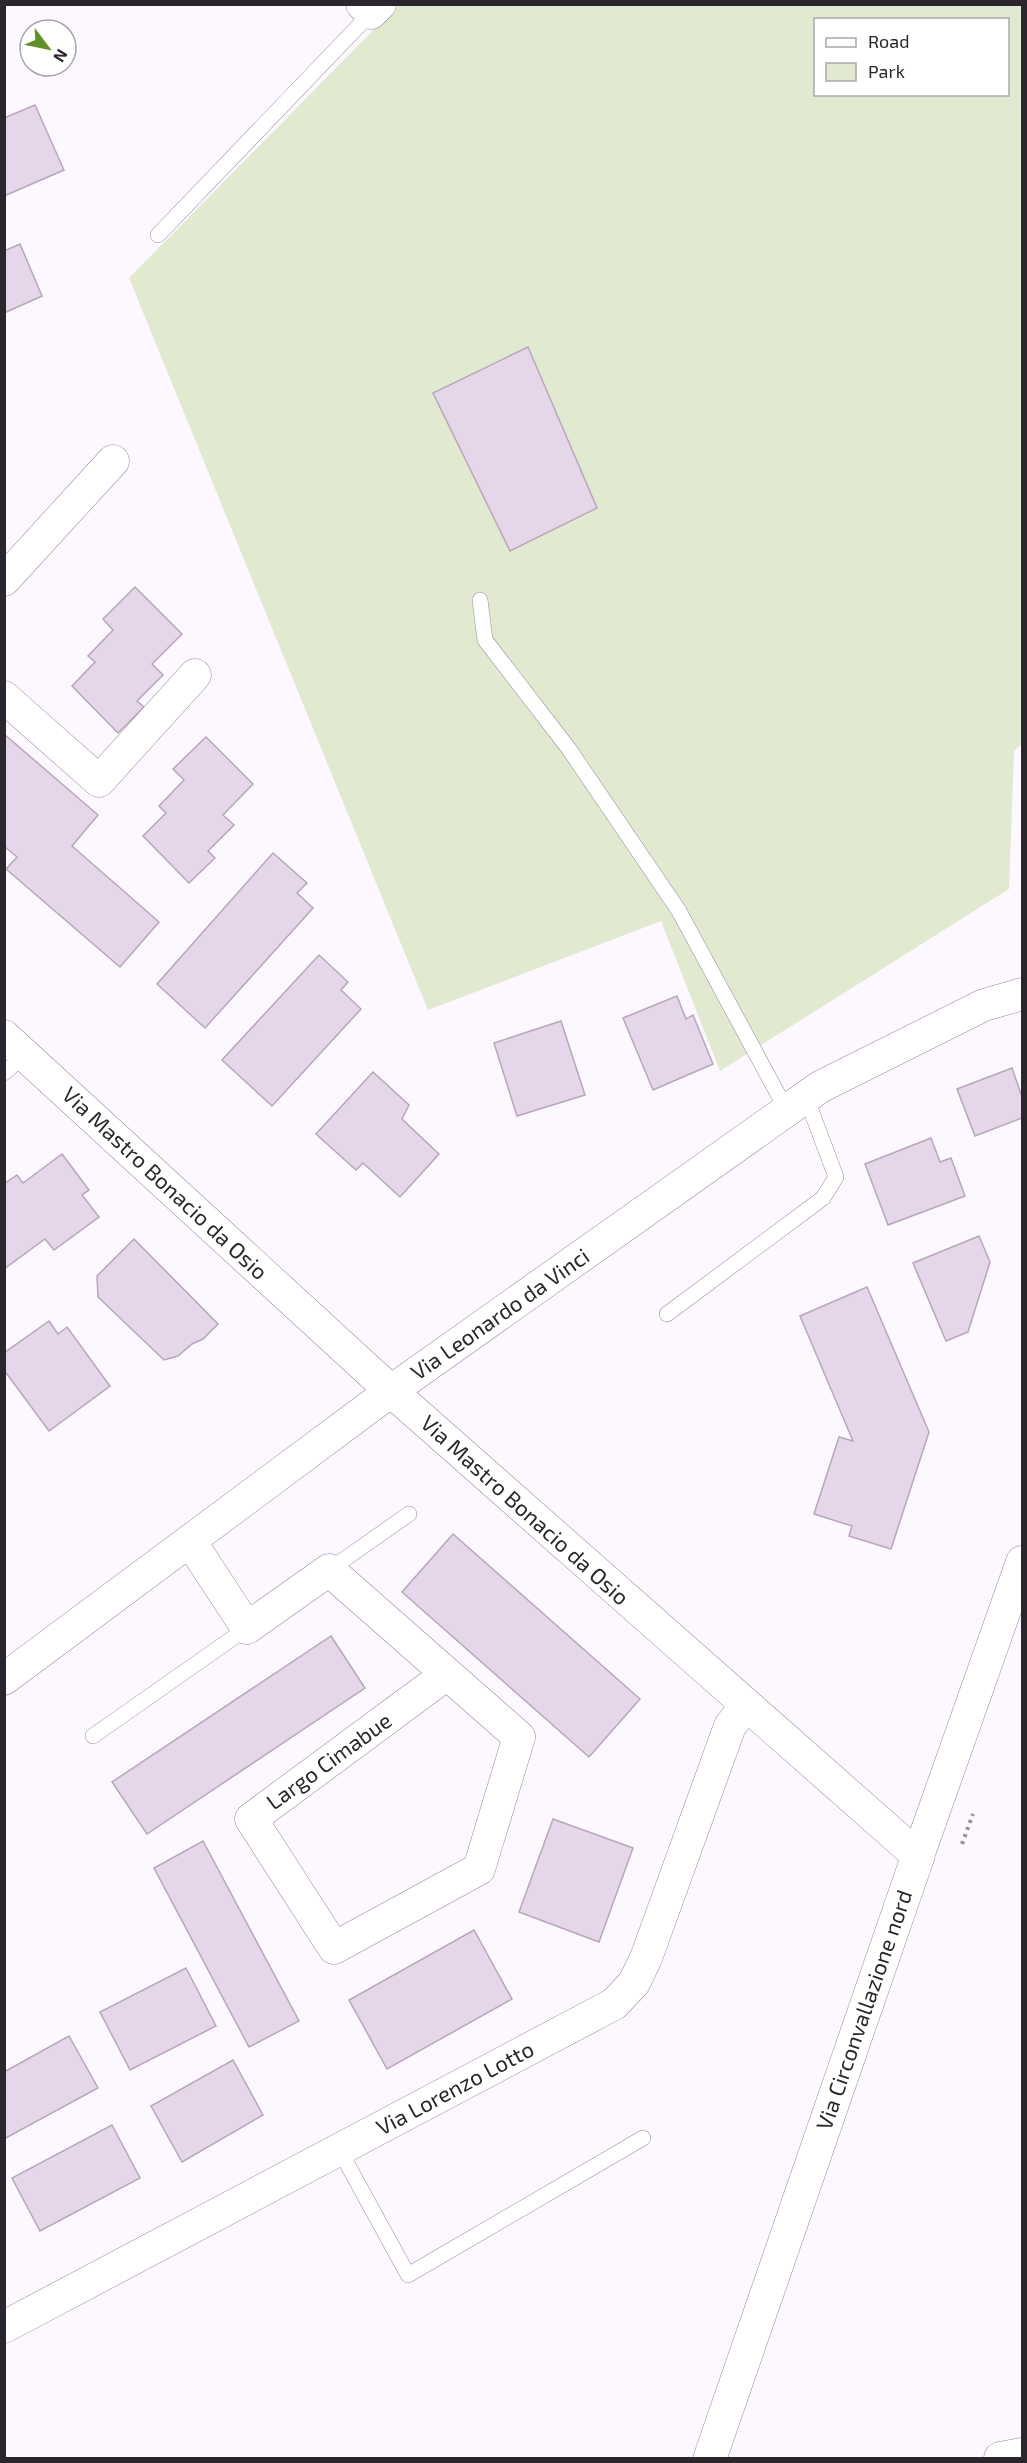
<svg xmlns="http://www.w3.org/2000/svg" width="1027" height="2463" font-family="'Exo 2',sans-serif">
<rect width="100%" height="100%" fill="#fdf7ff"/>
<path fill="#e2e9d1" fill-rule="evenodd" d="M398,5H1022V743L1014,751L1009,889L720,1071L661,921L428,1010L129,278ZM816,20H1008V94H816Z"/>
<g fill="#e5d6e9" stroke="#b6a7ba" stroke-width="1.5">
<path d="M35,105L64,170L4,196V118Z"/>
<path d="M20,244L42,296L4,313V251Z"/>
<path d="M528,347L597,508L510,551L433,393Z"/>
<path d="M135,587L182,634L152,664L163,675L137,701L144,707L118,733L72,686L95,662L88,656L113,630L103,619Z"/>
<path d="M4,734L98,815L72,846L159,922L120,967L6,869L17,857L4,846Z"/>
<path d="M206,737L253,784L223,815L234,825L208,851L215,858L189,883L143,836L166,813L159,806L184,780L173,769Z"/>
<path d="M273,853L307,883L297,893L313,908L205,1028L157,984Z"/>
<path d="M319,955L348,982L341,990L361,1009L272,1106L222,1060Z"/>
<path d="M677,996L686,1019L693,1015L713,1064L653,1090L623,1018Z"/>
<path d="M561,1021L585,1095L517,1116L494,1043Z"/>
<path d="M1012,1068L1022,1097V1118L975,1136L957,1089Z"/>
<path d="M373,1072L409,1105L402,1119L439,1154L400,1197L363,1163L356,1170L316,1134Z"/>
<path d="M931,1138L940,1162L951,1158L965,1196L888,1225L865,1164Z"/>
<path d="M62,1154L89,1190L82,1195L99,1217L54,1250L45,1239L4,1269V1184L17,1175L23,1183Z"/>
<path d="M979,1236L990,1262L968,1332L946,1341L913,1263Z"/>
<path d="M134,1239L218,1324L203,1339L192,1344L178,1356L164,1360L98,1297L97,1276Z"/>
<path d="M867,1287L929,1432L891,1549L849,1536L852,1526L814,1514L839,1437L853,1441L800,1316Z"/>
<path d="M49,1321L58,1334L67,1327L110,1386L49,1431L4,1370V1353Z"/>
<path d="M453,1534L640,1699L589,1757L402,1592Z"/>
<path d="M331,1636L365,1688L147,1834L112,1782Z"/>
<path d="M553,1819L633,1848L599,1942L519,1912Z"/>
<path d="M203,1841L299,2021L249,2047L154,1868Z"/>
<path d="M474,1930L512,1999L387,2069L349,2000Z"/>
<path d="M186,1968L216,2026L130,2070L100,2012Z"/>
<path d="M69,2036L98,2088L4,2139V2072Z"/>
<path d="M233,2060L263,2115L182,2162L151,2106Z"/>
<path d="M112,2125L140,2178L40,2231L12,2178Z"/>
</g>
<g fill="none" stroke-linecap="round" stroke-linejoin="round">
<defs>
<g id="service">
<path d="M158,235L371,13"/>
<path d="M480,600L485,640L569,749L679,911L787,1111"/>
<path d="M4,1073L25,1055"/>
<path d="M667,1314L823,1198L836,1177L806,1097"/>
<path d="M329,1570L409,1514"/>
<path d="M93,1736L247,1628"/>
<path d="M339,2149L408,2275L643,2138"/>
</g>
<g id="minor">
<path d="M362,4L371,13L380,4"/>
<path d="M4,580L113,461"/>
<path d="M4,697L99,781L195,675"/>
<path d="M4,1036L391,1391L918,1856L1022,1562"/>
<path d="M190,1541L247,1628L329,1570L519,1737L479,1869L334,1948L251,1819L447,1674"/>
<path d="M4,1679L391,1391L820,1087L984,1005L1022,994"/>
<path d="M4,2327L614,2004L634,1983L646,1958L730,1726L746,1706"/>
<path d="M1000,2458L1022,2454"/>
</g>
<path id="tertiary" d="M710,2458L918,1856"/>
</defs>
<use href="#service" stroke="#96899a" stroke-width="16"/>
<use href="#minor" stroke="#96899a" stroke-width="33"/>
<use href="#tertiary" stroke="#96899a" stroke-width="34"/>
<path stroke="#969198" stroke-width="4" stroke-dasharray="3 4.5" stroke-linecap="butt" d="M962,1844L973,1814"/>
<use href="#service" stroke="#fff" stroke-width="15"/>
<use href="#minor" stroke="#fff" stroke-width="32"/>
<use href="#tertiary" stroke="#fff" stroke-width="33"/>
</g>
<g text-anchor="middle" stroke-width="6" stroke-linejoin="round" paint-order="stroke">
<g font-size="22" fill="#2b262d" stroke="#fff">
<text transform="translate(165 1183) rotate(43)" y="8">Via Mastro Bonacio da Osio</text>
<text transform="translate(500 1314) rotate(-35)" y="8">Via Leonardo da Vinci</text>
<text transform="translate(525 1510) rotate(42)" y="8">Via Mastro Bonacio da Osio</text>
<text transform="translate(329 1761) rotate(-36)" y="8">Largo Cimabue</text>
<text transform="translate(864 2010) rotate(-71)" y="8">Via Circonvallazione nord</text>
<text transform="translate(455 2088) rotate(-28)" y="8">Via Lorenzo Lotto</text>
</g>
</g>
<rect width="1027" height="2463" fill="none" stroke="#2b262d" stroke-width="12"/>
<rect x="814" y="18" width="195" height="78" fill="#ffffff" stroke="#aaa8ab" stroke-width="1.5"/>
<rect x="826" y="38" width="30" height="9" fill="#ffffff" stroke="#aaa8ab" stroke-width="1.5"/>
<text x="868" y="48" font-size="18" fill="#2b262d">Road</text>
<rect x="826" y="63" width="30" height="18" fill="#e2e9d1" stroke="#aaa8ab" stroke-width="1.5"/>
<text x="868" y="78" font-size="18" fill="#2b262d">Park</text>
<g transform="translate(48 48) rotate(122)"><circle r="28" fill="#ffffff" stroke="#aaa8ab" stroke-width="1.5"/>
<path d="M0-4.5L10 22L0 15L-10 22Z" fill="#609127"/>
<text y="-9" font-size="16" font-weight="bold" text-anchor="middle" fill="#2b262d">N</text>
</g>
</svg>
